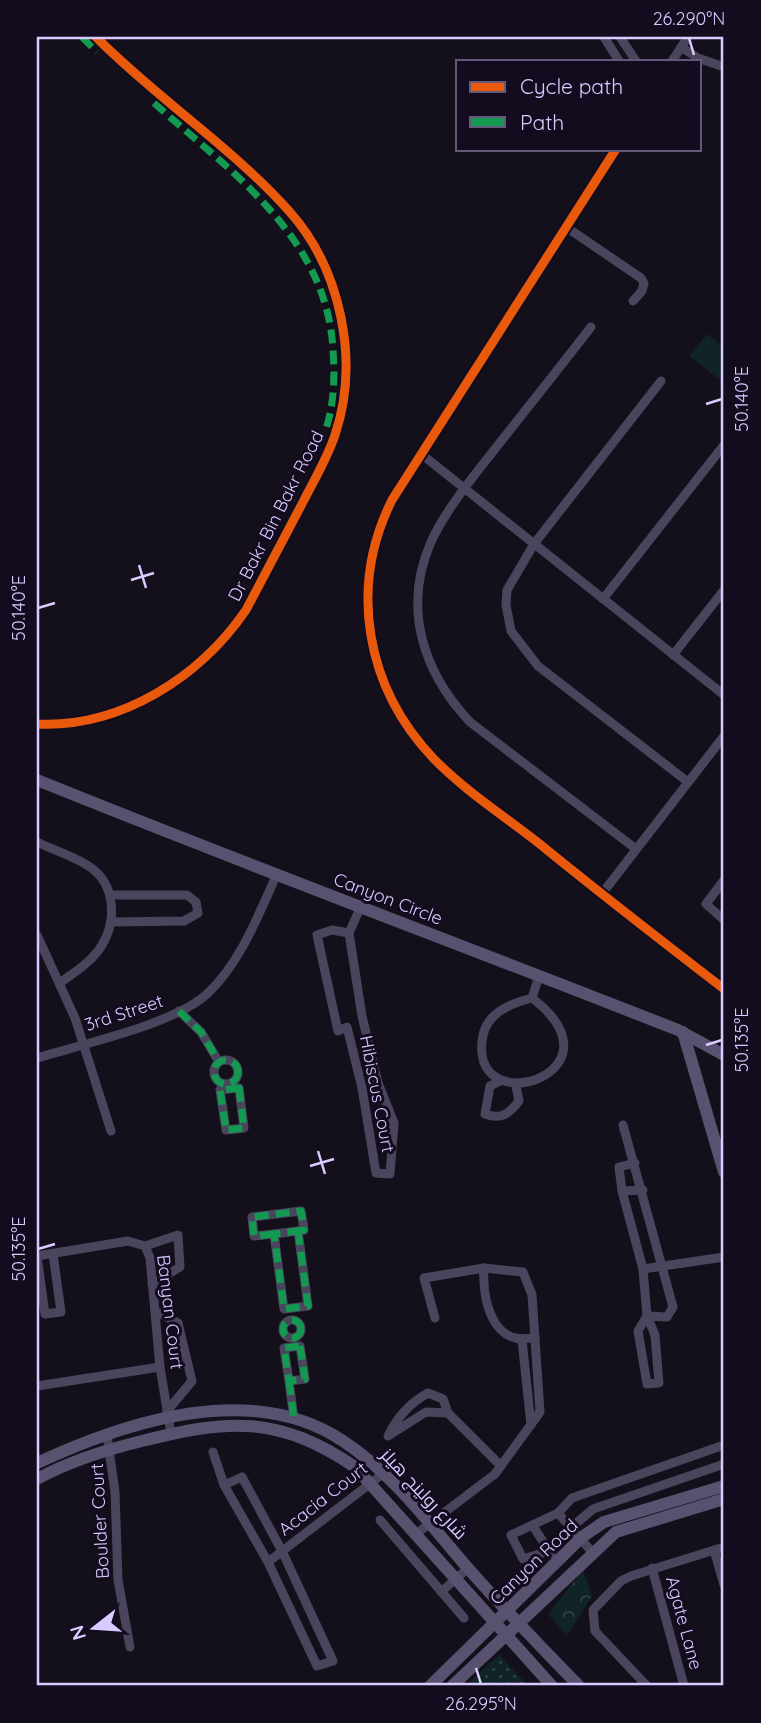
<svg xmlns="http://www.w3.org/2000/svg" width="761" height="1723" font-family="Quicksand,Cairo,sans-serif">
<defs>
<pattern id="grass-dots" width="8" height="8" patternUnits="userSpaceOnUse" patternTransform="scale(1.75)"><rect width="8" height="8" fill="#102327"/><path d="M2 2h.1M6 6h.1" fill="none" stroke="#324247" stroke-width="1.8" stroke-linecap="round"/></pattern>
<pattern id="park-crowns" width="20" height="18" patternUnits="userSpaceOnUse" patternTransform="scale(1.75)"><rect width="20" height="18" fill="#102327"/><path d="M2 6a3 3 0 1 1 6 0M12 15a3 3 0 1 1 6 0" fill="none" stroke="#324247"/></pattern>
</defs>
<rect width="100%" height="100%" fill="#14101b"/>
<path fill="url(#grass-dots)" d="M499,1654L528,1686H465L498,1656Z"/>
<path fill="url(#park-crowns)" d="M583,1570L592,1596L567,1636L548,1614Z"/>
<path fill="#102327" d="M707,334L724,347V383L689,356Z"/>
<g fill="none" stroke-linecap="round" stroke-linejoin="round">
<g stroke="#4a455c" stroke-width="9">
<path d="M604,37L619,61"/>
<path d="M620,37L636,61"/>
<path d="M681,47L698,58L724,67"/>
<path d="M672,61L688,37"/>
<path d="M616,149L392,500C348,588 366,688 434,759C465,791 506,817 541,845C601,894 663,942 724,989"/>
<path d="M566,227L641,278L644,283L642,291L633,301"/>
<path d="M591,327C560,367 529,406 498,445C475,475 447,507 431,542C402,608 423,672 470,722L636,849"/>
<path d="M661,381L534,544L507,590L506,605L511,631L538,666L688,782"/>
<path d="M420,453L724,695"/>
<path d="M603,599L724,445"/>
<path d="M673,655L724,590"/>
<path d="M37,842C53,850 71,855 87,865C117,883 118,924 98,951C88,964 74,973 61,982"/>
<path d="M724,880L706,904L724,920"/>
<path d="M111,895H187L196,902L198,913L184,921L111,922"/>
<path d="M601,895L724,736"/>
<path d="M349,933L362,1016L378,1083L394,1123L390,1174L376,1173L362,1088L347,1027L338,1031L317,935L332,930L349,933L361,906"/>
<path d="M37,935L75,1018L111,1131"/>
<path d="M532,998C631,1074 465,1125 483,1035C488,1012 512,1003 532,998L539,976"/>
<path d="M179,1011L201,1032L219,1062"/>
<path d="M37,1058C82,1044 176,1024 208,993C240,963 258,916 276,876"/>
<circle cx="226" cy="1072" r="12"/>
<path d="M500,1081L490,1086L485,1114C501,1120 509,1114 519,1101L516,1086"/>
<path d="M239,1088L244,1128L226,1130L220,1090Z"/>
<path d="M623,1125L673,1307L667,1317L647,1316"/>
<path d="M635,1163L619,1167L622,1191L643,1269L647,1316L655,1335L659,1383L647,1384L638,1331L647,1316"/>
<path d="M622,1191L643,1190"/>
<path d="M298,1231L308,1306L284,1309L274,1234Z"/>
<path d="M274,1234L254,1236L252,1217L301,1211L304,1230L298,1231"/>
<path d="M145,1246L178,1235L180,1267L152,1284"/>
<path d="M53,1254L61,1312L45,1314L37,1256L128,1241L145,1246L150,1258L160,1367L171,1434"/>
<path d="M484,1268C482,1300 493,1349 535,1337"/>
<path d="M643,1269L724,1257"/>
<path d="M155,1311L178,1323L192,1381L167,1411"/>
<circle cx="292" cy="1329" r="9"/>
<path d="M522,1340L531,1425"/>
<path d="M300,1346L305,1379L289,1381L284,1348Z"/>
<path d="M289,1381L294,1419"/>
<path d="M37,1386L160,1367"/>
<path d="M448,1413L426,1412L388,1436C397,1417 410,1403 428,1393L443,1399L448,1413L501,1466"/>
<path d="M107,1435L115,1492L118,1580L130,1647"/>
<path d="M213,1452L224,1485L268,1562L317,1666L333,1661L282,1551L242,1477L224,1485"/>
<path d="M558,1513L593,1553"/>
<path d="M380,1520L464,1618"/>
<path d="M533,1526L551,1554"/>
<path d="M572,1527L593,1509L724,1464"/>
<path d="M416,1534L495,1474L540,1412L532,1295L523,1272L484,1268L424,1278L435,1318"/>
<path d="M714,1550L724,1585"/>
<path d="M549,1551L523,1559L511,1535L558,1513L572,1498L724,1445"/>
<path d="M268,1562L384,1473"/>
<path d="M652,1568L684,1686"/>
<path d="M441,1592L468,1568"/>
<path d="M647,1686L595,1631L593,1610L621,1581L631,1576L724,1547"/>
</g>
<path stroke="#4a455c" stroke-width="10" d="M37,724C121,728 200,677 246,610C265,574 284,538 303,502C314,480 327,459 335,435C360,361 341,269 289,211C233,148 155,97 96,37"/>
<g stroke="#58516f" stroke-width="12">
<path d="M37,780C250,866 464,946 678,1030L724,1055"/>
<path d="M683,1032L724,1172"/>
<path d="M37,1463C127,1421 252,1380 343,1441C392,1473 428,1522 466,1566C502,1607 541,1647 579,1686"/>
<path d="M37,1479C70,1461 105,1450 142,1441C229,1419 278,1415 355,1467L552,1686"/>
<path d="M430,1686L582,1537L604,1522L724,1486"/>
<path d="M452,1686L616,1532L724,1499"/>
</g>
<g stroke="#139951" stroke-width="7" stroke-dasharray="14 7" stroke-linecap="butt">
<path d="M82,37L97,52"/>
<path d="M154,103C231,172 327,237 333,350C335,377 334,404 326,429"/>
<path d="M179,1011L201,1032L219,1062"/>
<circle cx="226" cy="1072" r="12"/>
<path d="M239,1088L244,1128L226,1130L220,1090Z"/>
<path d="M298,1231L308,1306L284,1309L274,1234Z"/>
<path d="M274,1234L254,1236L252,1217L301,1211L304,1230L298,1231"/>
<circle cx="292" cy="1329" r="9"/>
<path d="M300,1346L305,1379L289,1381L284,1348Z"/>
<path d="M289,1381L294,1419"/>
</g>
<defs>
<g id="cycleway">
<path d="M616,149L392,500C348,588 366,688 434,759C465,791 506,817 541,845C601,894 663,942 724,989"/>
<path d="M37,724C121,728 200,677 246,610C265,574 284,538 303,502C314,480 327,459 335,435C360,361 341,269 289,211C233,148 155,97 96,37"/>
</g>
</defs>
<use href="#cycleway" stroke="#130c1f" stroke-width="13"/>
<use href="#cycleway" stroke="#e8590c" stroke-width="9"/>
</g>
<path fill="none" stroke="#d9caff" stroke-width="2.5" d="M689,38L694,55M706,404L722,399M139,565L146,588M131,580L154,573M38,608L55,603M706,1045L722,1040M318,1151L325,1174M310,1166L334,1159M38,1249L55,1244M476,1668L481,1684"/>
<g text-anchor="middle" stroke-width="6" stroke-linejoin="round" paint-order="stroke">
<g font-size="18" fill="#d9caff" stroke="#130c1f">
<text transform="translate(276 516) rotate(-63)" y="6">Dr Bakr Bin Bakr Road</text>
<text transform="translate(388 899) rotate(21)" y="6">Canyon Circle</text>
<text transform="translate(124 1013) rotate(-18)" y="6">3rd Street</text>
<text transform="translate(377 1094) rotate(79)" y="6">Hibiscus Court</text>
<text transform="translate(170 1312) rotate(83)" y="6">Banyan Court</text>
<text transform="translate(424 1494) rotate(47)" y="6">شارع رولينج هيلز</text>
<text transform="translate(323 1499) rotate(-38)" y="6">Acacia Court</text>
<text transform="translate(100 1521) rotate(-93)" y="6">Boulder Court</text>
<text transform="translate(534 1562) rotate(-44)" y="6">Canyon Road</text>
<text transform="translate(684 1623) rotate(75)" y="6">Agate Lane</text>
</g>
</g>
<rect width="761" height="1723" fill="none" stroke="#130c1f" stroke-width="77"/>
<rect x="456" y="60" width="245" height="91" fill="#130c1f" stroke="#625879" stroke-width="2"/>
<rect x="470" y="82" width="35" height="10" fill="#e8590c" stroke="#625879" stroke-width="2"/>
<text x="520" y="94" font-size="21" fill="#d9caff">Cycle path</text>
<rect x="470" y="117" width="35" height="10" fill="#139951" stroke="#625879" stroke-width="2"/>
<text x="520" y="130" font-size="21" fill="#d9caff">Path</text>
<g transform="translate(94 1628) rotate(253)" stroke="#130c1f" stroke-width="5" paint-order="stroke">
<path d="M0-5L12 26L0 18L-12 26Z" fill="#d9caff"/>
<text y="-10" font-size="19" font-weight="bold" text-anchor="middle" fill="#d9caff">N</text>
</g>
<rect x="38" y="38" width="684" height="1646" fill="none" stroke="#d9caff" stroke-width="2.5"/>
<g font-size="18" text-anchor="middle" fill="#d9caff">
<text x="689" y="25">26.290°N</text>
<text transform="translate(742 399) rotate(-90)" y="6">50.140°E</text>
<text transform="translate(19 608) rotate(-90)" y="6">50.140°E</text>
<text transform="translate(742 1040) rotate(-90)" y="6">50.135°E</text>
<text transform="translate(19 1249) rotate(-90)" y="6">50.135°E</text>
<text x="481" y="1710">26.295°N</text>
</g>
</svg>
